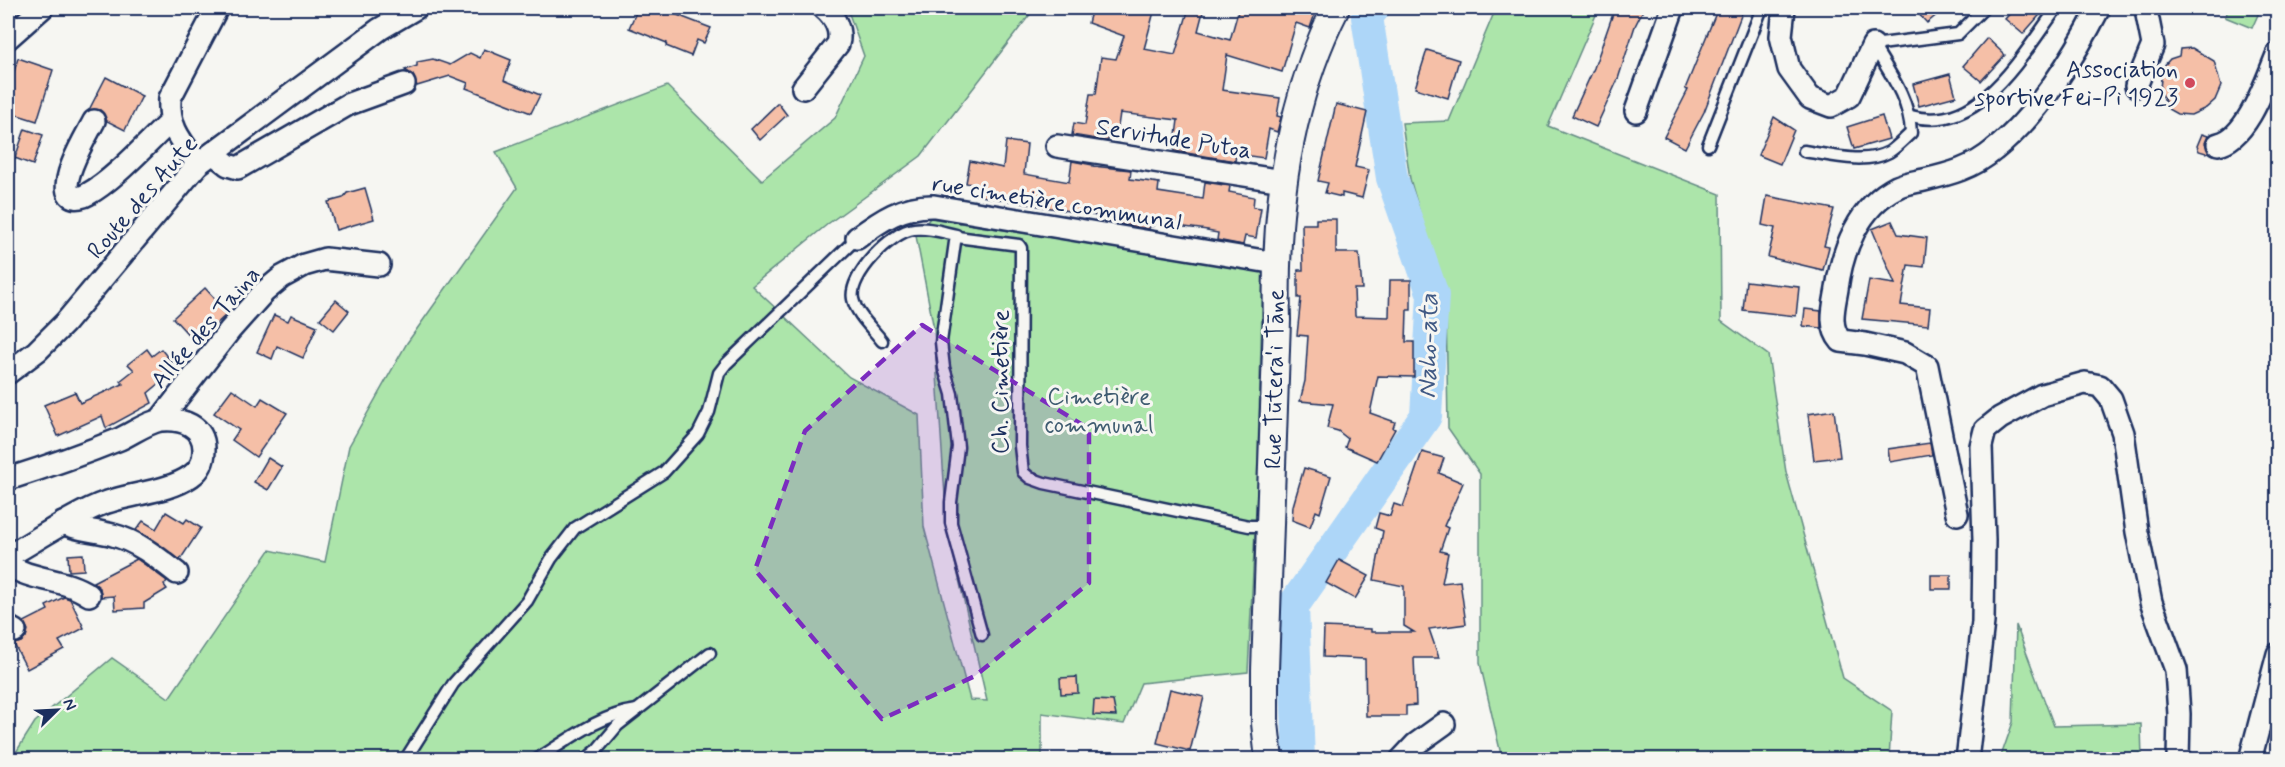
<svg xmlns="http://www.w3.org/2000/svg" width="2285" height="767" font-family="Mynerve,sans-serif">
<rect width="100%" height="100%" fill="#f6f6f2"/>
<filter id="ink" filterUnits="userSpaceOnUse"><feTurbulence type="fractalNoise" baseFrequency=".0167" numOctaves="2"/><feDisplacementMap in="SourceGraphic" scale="12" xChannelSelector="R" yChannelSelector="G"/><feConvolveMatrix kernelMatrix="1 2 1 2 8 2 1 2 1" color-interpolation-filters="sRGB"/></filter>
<g filter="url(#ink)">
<g fill="#ace5aa" stroke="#648a84" stroke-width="1.5">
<path d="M847,8H1035L921,156L829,223L752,286L849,377L919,415L924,527L970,700L987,701L947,527L934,329L916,236L930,218L1263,272L1257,489L1248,672L1141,683L1124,724L1042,713V759L11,760L35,722L112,658L169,698L270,550L325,562L349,446L407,343L517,188L496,152L667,86L762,180L835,118L864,56Z"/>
<path d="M1496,8H1599L1548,126L1720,194L1721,321L1768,355L1786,472L1843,678L1892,711L1889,759H1502L1480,663V474L1448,428L1446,302L1410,179L1402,123L1449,121Z"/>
<path d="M2229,8H2261L2252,28L2225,17Z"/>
<path d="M2016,625L2054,726L2141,724L2142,759H2000L2013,722Z"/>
</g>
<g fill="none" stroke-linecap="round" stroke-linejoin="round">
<path stroke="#add6f8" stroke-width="32" d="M1299,760L1293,606L1426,416L1433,295L1392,178L1367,17L1374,8"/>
</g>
<g fill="#f5bfa7" stroke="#1b2f5e" stroke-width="1.5">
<path d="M638,8L652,11L654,8H659L711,28L704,43L697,40L691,56L666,46L667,43L629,28Z"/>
<path d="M1092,8H1155L1144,49L1175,55L1189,8H1204L1198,31L1230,40L1239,8H1317L1310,28L1296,23L1282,72L1227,55L1222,90L1280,98L1277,116L1281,117L1277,132L1269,129L1264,158L1236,154L1235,161L1174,151L1178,120L1120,113L1117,133L1109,132L1108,141L1072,135L1074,123L1085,125L1090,94H1096L1101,57L1116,59L1124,36L1088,23Z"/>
<path d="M1615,8H1644L1635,26L1618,79L1596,127L1572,116L1594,68Z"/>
<path d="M1718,8H1728L1742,13L1704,112L1685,148L1664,137L1688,90L1685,89Z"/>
<path d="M1913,8H1945L1927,23Z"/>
<path d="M2015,8H2046L2023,34L2005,19Z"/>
<path d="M1987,38L2005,55L1981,81L1963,66Z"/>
<path d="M2192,48L2214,61L2221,86L2215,100L2206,108L2191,115L2177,114L2168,109L2160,89L2162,68L2170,59L2179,56L2180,49Z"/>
<path d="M484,49L511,60L504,80L540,95L531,113L466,88L468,83L450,76L417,86L413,75L405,70L417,66V62L433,59L450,65L470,53L480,58Z"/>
<path d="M1427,50L1459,60L1448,98L1415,88Z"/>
<path d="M18,58L53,70L37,121L8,112V92Z"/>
<path d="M1950,74L1956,96L1919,106L1913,84Z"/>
<path d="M106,77L142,96L125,130L107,121L100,110H89Z"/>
<path d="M778,103L787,115L760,140L751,129Z"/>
<path d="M1336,104L1367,112L1355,167L1369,170L1362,198L1342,193V197L1325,193L1328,183L1318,181Z"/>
<path d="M1882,116L1889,139L1854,149L1847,127Z"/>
<path d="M1774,117L1794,130L1780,164L1758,155Z"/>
<path d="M25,129L43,135L33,165L15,158Z"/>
<path d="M2202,134L2208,136L2205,143L2209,152L2206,153L2199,151L2197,146Z"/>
<path d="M1006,141L1027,144L1024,174L1069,182L1072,161L1093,165V166L1131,170L1130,179L1159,183L1158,192L1203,199L1205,182L1230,186L1229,192L1254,197L1253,207L1261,208L1256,238L1245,236L1243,245L1217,240L1218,233L1207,231L1208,230L1154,223L1153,226H1150L1149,229L1109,222V218L975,195L977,185L966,183L970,161L1003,168Z"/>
<path d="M365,188L374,219L336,230L328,202L343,198L347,193Z"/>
<path d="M1767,196L1834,209L1824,246L1829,247L1823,270L1768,257L1775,228L1762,225Z"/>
<path d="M1316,219H1336V253H1359L1362,289H1354L1355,316L1389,317L1390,280H1411V310H1407L1406,342H1414V377L1378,376L1370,413L1395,422L1393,428L1395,429L1377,461L1345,447L1348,439L1338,431L1327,428L1333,404L1300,401L1305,381L1308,336L1297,335L1301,298H1298V270H1303L1302,224H1316Z"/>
<path d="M1892,221L1898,234L1927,238L1924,267L1908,265L1901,305L1930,308L1928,325L1862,319L1869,280L1895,284L1872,229Z"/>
<path d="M1746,281L1799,287L1796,316L1743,310Z"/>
<path d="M205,288L228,313L196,343L173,318Z"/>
<path d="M336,300L349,311L334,330L320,319Z"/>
<path d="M1805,309L1821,311V328L1803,326Z"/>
<path d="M274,315L288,321L291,315L317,326L303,358L277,346L272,359L257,352Z"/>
<path d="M147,349L152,356L161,349L177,369L148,393L152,403L106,428L102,416L58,436L44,405L75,392L80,403L123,384L120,381L134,370L128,364Z"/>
<path d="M232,389L257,406L262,398L287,413L256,457L232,440L239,430L214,413Z"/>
<path d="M1834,410L1840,457L1814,460L1808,414Z"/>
<path d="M1930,443L1932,455L1890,462L1888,449Z"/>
<path d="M1422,452L1444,458L1439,473L1463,483L1444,526L1448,528L1440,551L1448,553L1442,583L1460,581L1466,624L1429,629L1439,658H1414L1416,705L1406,706V716H1366L1365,659L1323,657L1324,627L1371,629V632H1414L1404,626V586L1374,580L1383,531L1375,528L1379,513L1390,516L1394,504L1403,507Z"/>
<path d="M268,458L282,467L268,490L254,482Z"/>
<path d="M1304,468L1331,476L1320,513L1316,511L1310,527L1292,520L1293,506Z"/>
<path d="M166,512L184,523L187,519L201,528L180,560L136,530L143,521L156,529Z"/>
<path d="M83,554L84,570L69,571L68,555Z"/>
<path d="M137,559L167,581L164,585L167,589L144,603V608L115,610L114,596L101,597L100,588L93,582Z"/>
<path d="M1339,560L1369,576L1355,599L1326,583Z"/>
<rect x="1931" y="575" width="20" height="14"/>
<path d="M64,597L70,599L84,628L59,641L64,649L27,669L14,644L21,642L26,637L28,630L24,622L48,610L46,606Z"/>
<path d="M1077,677L1078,693L1061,694L1060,678Z"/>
<path d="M1170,689L1204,697L1190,751L1157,743Z"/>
<path d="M1094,700L1113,701L1116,716L1093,715Z"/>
</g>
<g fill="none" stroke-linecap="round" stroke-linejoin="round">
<defs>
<g id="service">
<path d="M1911,116C1980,135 2023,53 2057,8"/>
<path d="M1708,145L1762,8"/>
<path d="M1804,151C1830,155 1865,165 1889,152C1897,147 1904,139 1911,133C1910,100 1889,72 1873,45L1958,34L1984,8"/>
<path d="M957,237L1019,245L1021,248L1020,446L1023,472L1030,478L1044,483L1249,526H1270"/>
<path d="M882,341C873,329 856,314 853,299C848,276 892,231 914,229C928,227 942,232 956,235L941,342L944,368L952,394L958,447L951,502V523L982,635"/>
<path d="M405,760L453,684L527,601L551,559L575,528L664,472L698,434L709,412L719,373L726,364L857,238"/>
<path d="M536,760C568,740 599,715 637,710"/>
<path d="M585,760L596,751L618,725L710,653"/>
</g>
<g id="minor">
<path d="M1784,8L1781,36L1789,69L1810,98L1831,106L1849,96L1873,45"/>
<path d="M8,38L42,8"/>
<path d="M2136,86L2153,45L2147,15L2148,8"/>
<path d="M803,88L838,44C842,31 835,17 824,8"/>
<path d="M1636,111L1673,8"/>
<path d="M94,121C88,133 56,185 71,196C76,199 83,197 88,194C114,180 148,142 171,121"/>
<path d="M2218,144C2248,139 2267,78 2278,53"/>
<path d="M1057,146L1283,181"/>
<path d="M213,153L228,165L238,168L349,104L404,84"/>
<path d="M198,164C181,141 168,128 170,98L217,8"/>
<path d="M857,238C881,220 903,205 934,206L1276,263"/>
<path d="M8,373L37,351L65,323L198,164L380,29L416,8"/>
<path d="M160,420L230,330L264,292L282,277L304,265L325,259L379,265"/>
<path d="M8,479C46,467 83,454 120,439C133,433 148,422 161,420C182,418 204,426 204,449C204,461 201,469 191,476C167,493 127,493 99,505C67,518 38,540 8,556"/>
<path d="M1957,514L1927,366L1905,353L1865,344L1841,341C1828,326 1834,307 1837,289C1842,250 1859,206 1897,187C1905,183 1915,182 1924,180C1950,174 1973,168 1994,150C2037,116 2074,57 2099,8"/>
<path d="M63,523C81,531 95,530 113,535C137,541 158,558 177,573"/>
<path d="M8,565C32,581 64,578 89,595"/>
<path d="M8,627L15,631"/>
<path d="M1401,760L1416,744L1444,724"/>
<path d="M1967,760L1983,622L1984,540L1981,446L1985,430L2000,418L2042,395L2085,383L2100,386L2111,399L2123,433L2137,532L2151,602L2176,670L2179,714L2178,760"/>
<path d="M2250,760L2278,654"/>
</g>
<path id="tertiary" d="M1269,760L1265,723V670L1277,320C1274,214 1287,104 1336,8"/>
</defs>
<use href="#service" stroke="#1b2f5e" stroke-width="15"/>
<use href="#minor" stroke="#1b2f5e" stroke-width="26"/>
<use href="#tertiary" stroke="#1b2f5e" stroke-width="30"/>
<use href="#service" stroke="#f6f6f2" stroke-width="10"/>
<use href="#minor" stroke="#f6f6f2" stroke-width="21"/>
<use href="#tertiary" stroke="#f6f6f2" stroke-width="26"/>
</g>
</g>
<path fill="#7b2cbf" fill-opacity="0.2" stroke="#7b2cbf" stroke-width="4.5" stroke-dasharray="12 8" stroke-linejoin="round" d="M922,325L1089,429V583L975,676L882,719L755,570L805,431Z"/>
<circle fill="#d1495b" stroke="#f6f6f2" stroke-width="2" cx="2190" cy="83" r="6"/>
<g text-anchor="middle" stroke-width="6" stroke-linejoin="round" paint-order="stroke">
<g font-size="24" fill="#1b2f5e" stroke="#f6f6f2" text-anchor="end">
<text x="2178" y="77">Association<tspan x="2178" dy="28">sportive Fei-Pi 1923</tspan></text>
</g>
<g font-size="24" fill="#1b2f5e" stroke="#f6f6f2">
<text transform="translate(1174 138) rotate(9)" y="8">Servitude Putoa</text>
<text transform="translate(142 197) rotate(-49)" y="8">Route des Aute</text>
<text transform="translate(1057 202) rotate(9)" y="8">rue cimetière communal</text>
<text transform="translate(205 327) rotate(-49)" y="8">Allée des Taina</text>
<text transform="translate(1274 379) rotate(-89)" y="8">Rue Tūtera'i Tāne</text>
<text transform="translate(1000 382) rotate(-90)" y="8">Ch. Cimetière</text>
</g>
<g font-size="24" fill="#3f5c71" stroke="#f6f6f2">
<text x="1099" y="404">Cimetière<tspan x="1099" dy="28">communal</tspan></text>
</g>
<g font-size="26" font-style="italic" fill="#405984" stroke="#f6f6f2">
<text transform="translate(1427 346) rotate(-89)" y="9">Naho-ata</text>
</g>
</g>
<rect width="2285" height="767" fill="none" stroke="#f6f6f2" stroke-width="30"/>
<rect x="15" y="15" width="2255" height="737" fill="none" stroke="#1b2f5e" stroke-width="2" filter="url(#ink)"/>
<g transform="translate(57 710) rotate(66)" stroke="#f6f6f2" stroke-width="4.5" paint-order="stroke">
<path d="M0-4.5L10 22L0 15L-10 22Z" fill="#1b2f5e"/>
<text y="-9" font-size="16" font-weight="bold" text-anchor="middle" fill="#1b2f5e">N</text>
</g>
</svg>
